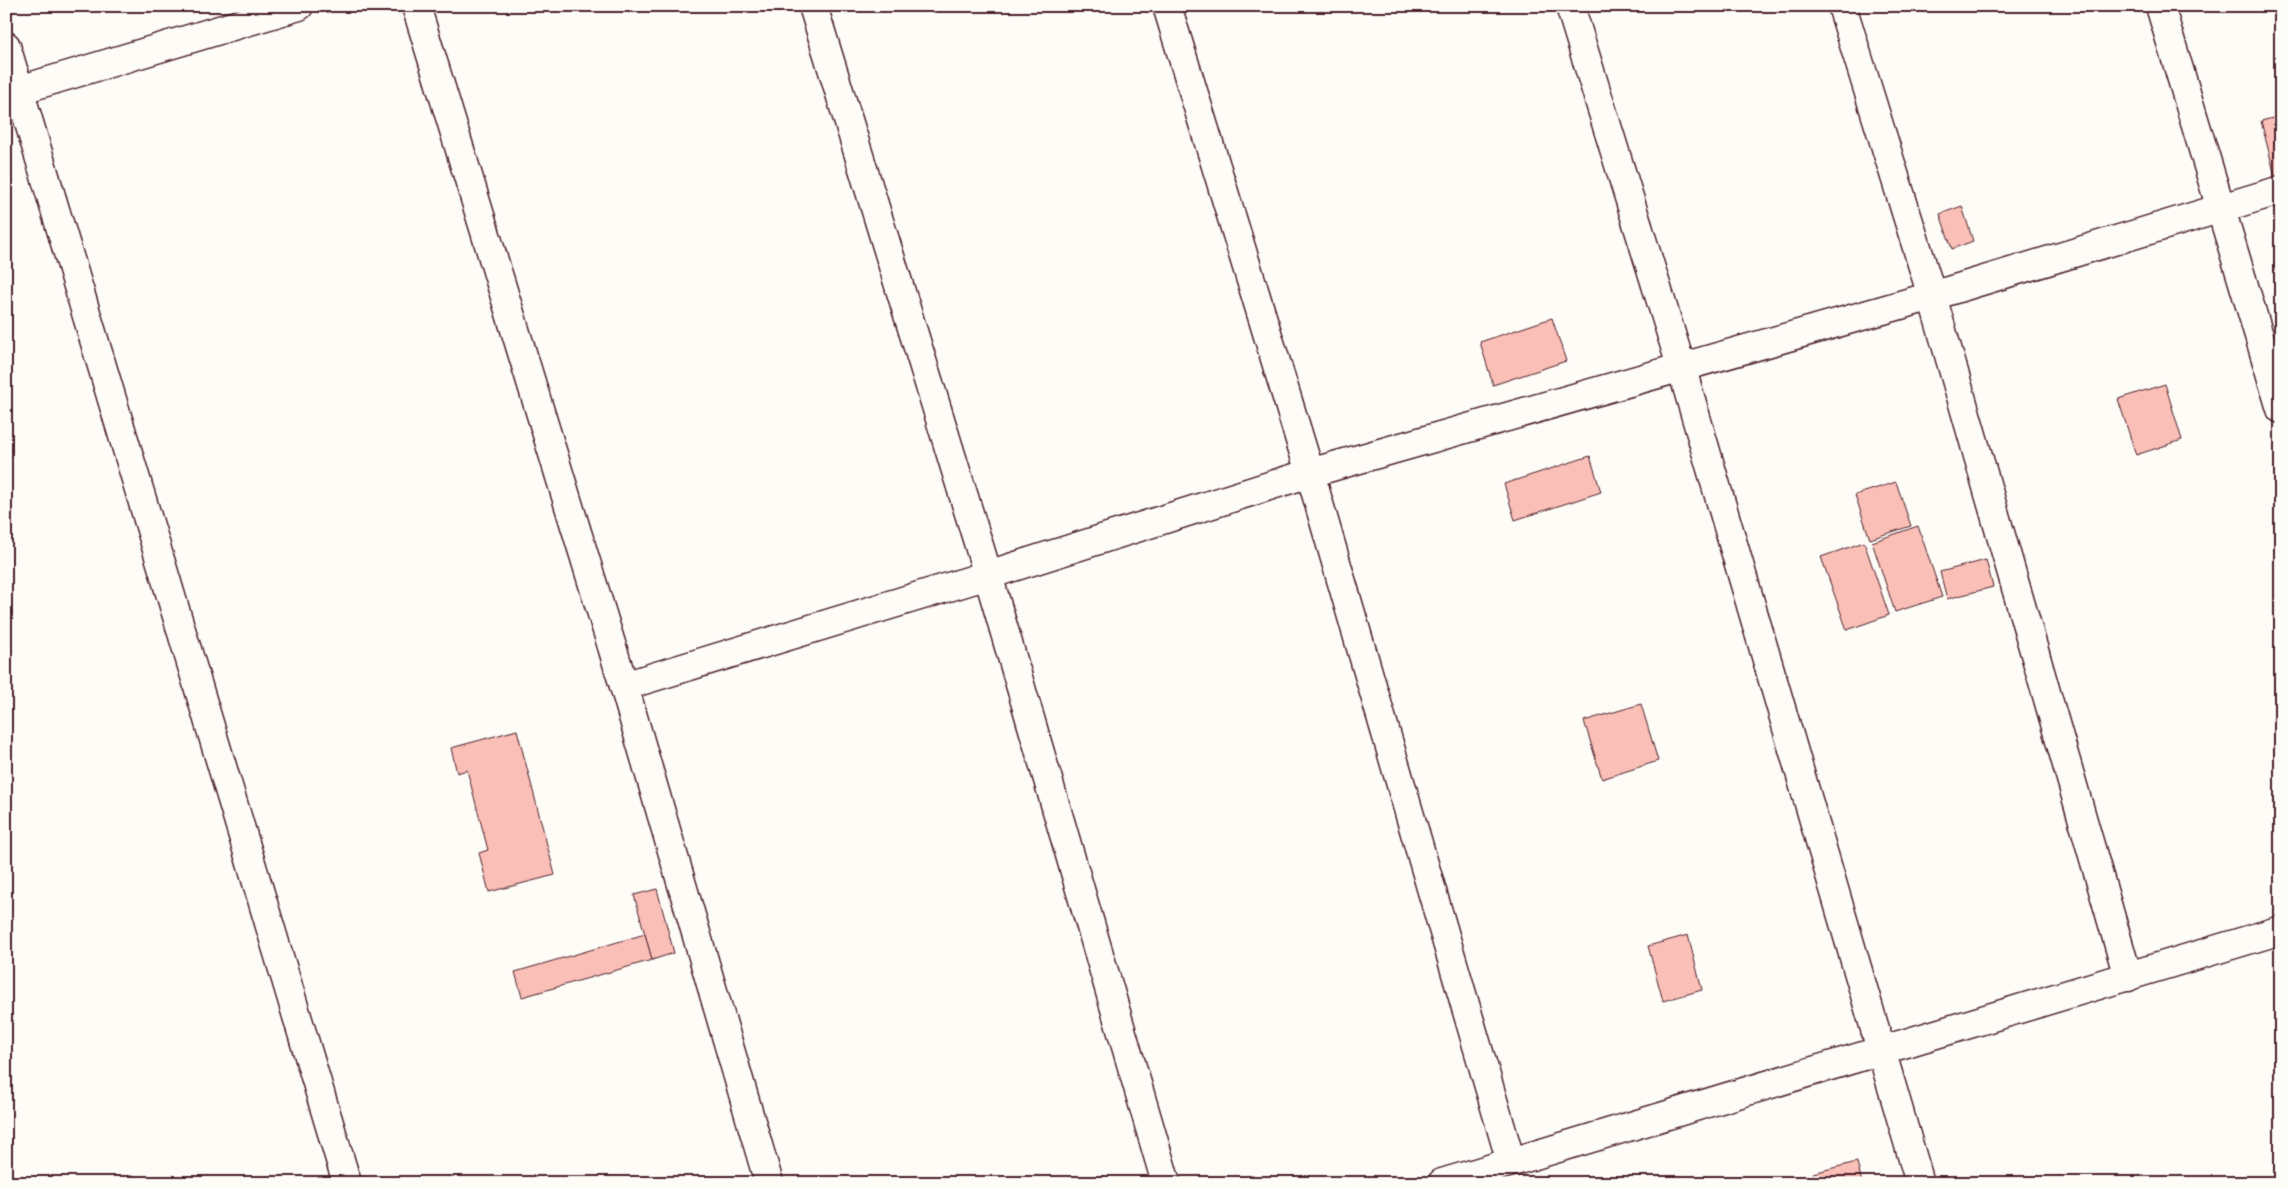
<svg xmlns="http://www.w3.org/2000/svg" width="2287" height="1189" font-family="Itim,sans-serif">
<rect width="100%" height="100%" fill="#fdfcf7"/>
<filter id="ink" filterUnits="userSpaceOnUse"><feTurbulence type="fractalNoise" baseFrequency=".02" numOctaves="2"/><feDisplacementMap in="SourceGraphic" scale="10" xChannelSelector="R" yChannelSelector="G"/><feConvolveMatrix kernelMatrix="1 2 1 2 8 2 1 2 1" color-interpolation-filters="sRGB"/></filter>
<g filter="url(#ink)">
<g fill="#fabfb6" stroke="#4a1f2b">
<path d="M2281,116V178L2276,180L2261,121Z"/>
<path d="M1962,206L1973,241L1952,249L1940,214Z"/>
<path d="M1552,318L1566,361L1493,385L1480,342Z"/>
<path d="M2165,384L2182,440L2136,455L2118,399Z"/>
<path d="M1590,456L1601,492L1515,520L1504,484Z"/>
<path d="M1896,482L1911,526L1870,539L1855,495Z"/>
<path d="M1918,526L1942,597L1895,612L1872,542Z"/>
<path d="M1864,542L1889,615L1847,630L1821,557Z"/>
<path d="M1986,560L1993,587L1947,599L1940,572Z"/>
<path d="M1641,704L1658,761L1602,779L1584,721Z"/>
<path d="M517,730L555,875L489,892L479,853L488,850L467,770L457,773L451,748Z"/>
<path d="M657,889L674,953L652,960L634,895Z"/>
<path d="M645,934L652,960L522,997L515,972Z"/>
<path d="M1688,935L1702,990L1663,1001L1648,946Z"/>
<path d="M1857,1162L1862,1183H1816L1813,1173Z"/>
</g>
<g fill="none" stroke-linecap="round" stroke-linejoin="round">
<defs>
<g id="street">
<path d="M416,6L624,686L769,1183"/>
<path d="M813,6L988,575L1166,1183"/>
<path d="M1167,6L1310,473L1511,1162"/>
<path d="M1570,6L1681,366L1920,1183"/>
<path d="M1842,6L1932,296L2128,977"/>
<path d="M2160,6L2281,409"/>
<path d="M6,46L347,1183"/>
<path d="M6,94L299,6"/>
<path d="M624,686L988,575L1310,473L1932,296L2281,190"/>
<path d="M1442,1183L2281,930"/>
</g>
</defs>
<use href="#street" stroke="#4a1f2b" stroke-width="31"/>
<use href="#street" stroke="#fdfcf7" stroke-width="28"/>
</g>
</g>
<rect width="2287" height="1189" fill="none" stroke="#fdfcf7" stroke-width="25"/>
<rect x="12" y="12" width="2262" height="1164" fill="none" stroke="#4a1f2b" stroke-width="2" filter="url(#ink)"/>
</svg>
